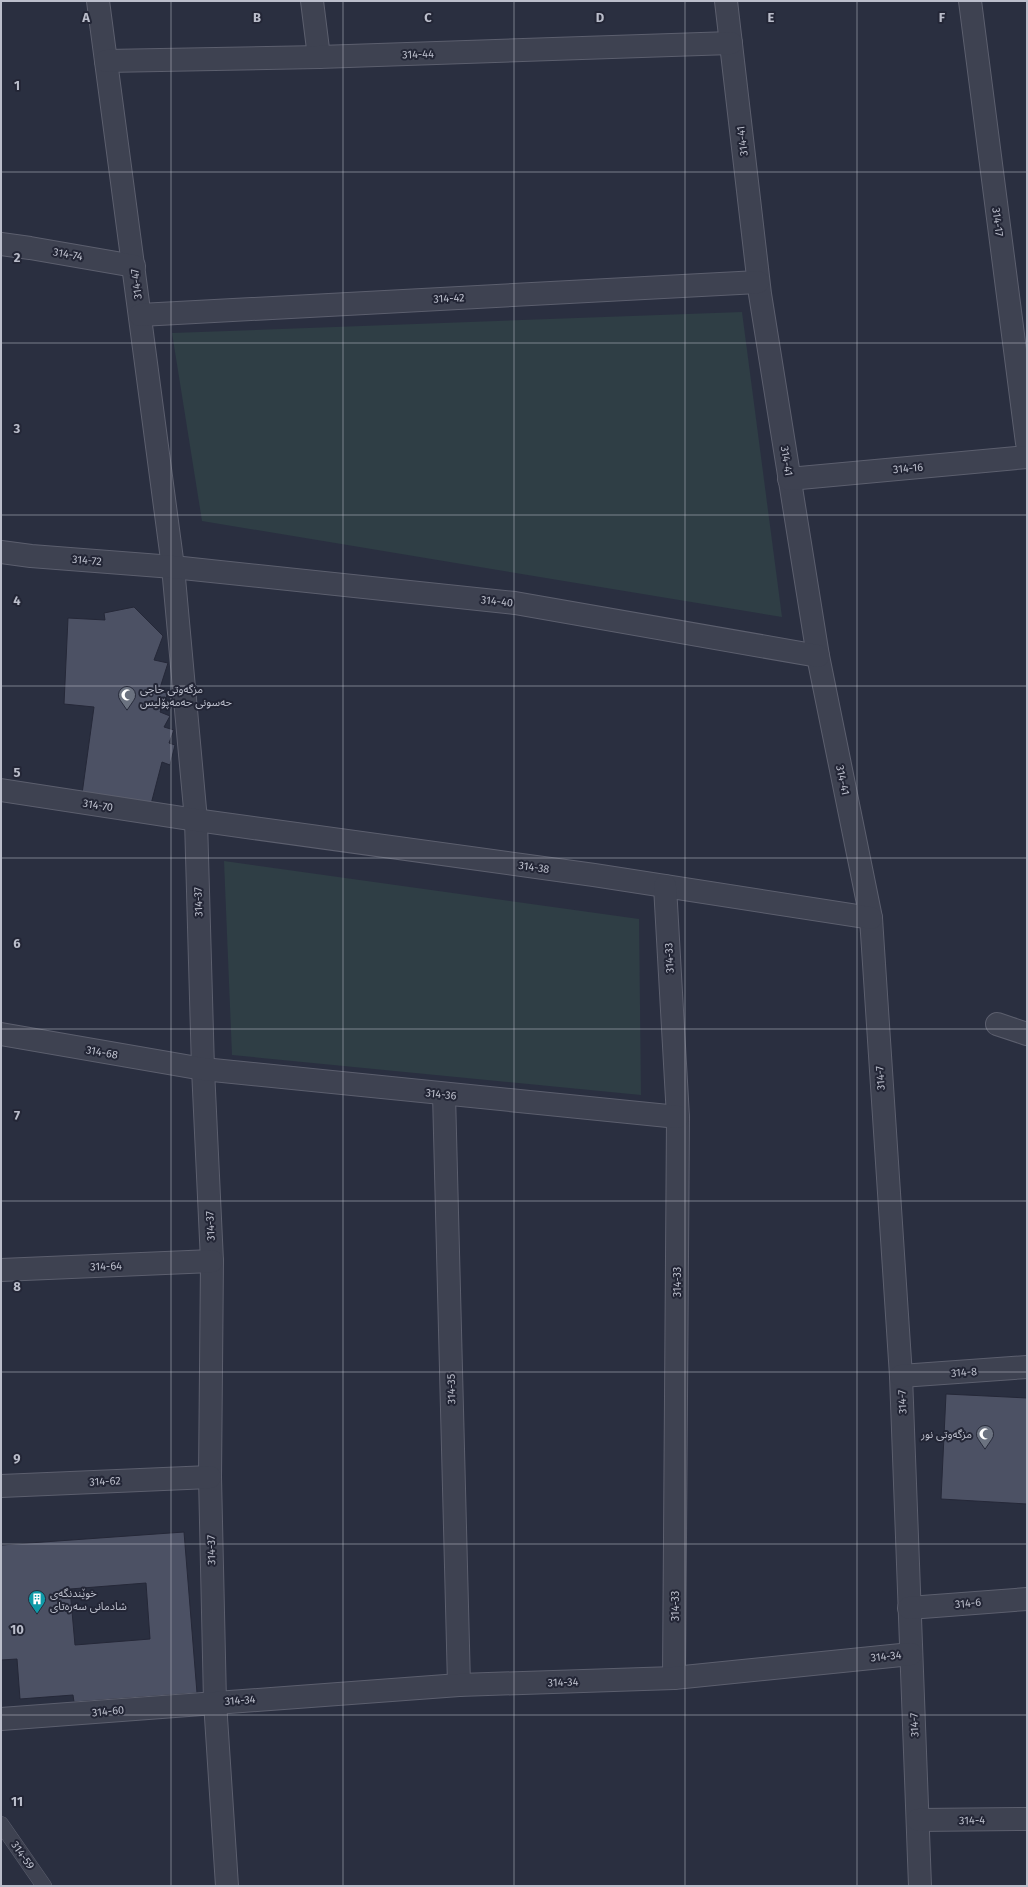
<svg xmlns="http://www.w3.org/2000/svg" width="1028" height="1887" font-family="'Fira Sans','Noto Sans Arabic',sans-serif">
<rect width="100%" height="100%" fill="#2a2f40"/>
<g fill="#2f3e45">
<path d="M742,312L782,617L202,521L172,333Z"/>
<path d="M224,861L639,919L641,1095L232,1055Z"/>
</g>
<g fill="#4c5164" stroke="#252838" fill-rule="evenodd">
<path d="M134,607L163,636L154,660L168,663L159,691L168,693L160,712L170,716L164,727L174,730L169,743L175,745L170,765L162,762L150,808L82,794L94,707L64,704L68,618L105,620L104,613Z"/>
<path d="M946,1394L1027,1398V1504L941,1499Z"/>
<path d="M184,1532L197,1693L74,1702L73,1695L20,1699L17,1659L1,1660V1545ZM146,1583L150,1639L75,1645L70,1589Z"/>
</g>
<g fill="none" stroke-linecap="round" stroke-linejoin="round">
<defs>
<path id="lane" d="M1,1824L44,1886"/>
<g id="street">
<path d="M98,1L173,567L196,820L203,1069L212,1261L210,1477L215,1702L227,1886"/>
<path d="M312,1L319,57"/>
<path d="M726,1L760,294L818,656L871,918L901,1376L920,1886"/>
<path d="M970,1L1027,443"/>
<path d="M106,61L319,57L731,43"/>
<path d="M1,244L30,248L134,266"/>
<path d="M140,315L758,282"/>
<path d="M789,479L1027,457"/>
<path d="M1,552L31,556L173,567L515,603L818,656"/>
<path d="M1,790L196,820L594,875L871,918"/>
<path d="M665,886L678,1117L674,1678"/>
<path d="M997,1024L1027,1034"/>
<path d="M1,1034L203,1069L678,1117"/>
<path d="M444,1094L459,1685"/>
<path d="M1,1270L212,1261"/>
<path d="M901,1376L1027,1367"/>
<path d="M1,1486L210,1477"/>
<path d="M909,1608L1027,1599"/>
<path d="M1,1719L459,1685L674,1678L911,1654"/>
<path d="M918,1820L1027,1819"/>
</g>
</defs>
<use href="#lane" stroke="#5c5f6e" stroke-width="16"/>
<use href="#street" stroke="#5c5f6e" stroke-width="24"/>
<use href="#lane" stroke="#3e4251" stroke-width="15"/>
<use href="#street" stroke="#3e4251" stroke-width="22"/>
</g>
<path fill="none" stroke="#bbbecb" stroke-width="1" stroke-opacity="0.55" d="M171,1V1886M343,1V1886M514,1V1886M685,1V1886M857,1V1886M1,172H1027M1,343H1027M1,515H1027M1,686H1027M1,858H1027M1,1029H1027M1,1201H1027M1,1372H1027M1,1544H1027M1,1715H1027"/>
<defs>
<symbol id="mosque-pin" viewBox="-11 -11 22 30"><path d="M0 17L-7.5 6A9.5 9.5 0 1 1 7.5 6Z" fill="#6b7280" stroke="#232636"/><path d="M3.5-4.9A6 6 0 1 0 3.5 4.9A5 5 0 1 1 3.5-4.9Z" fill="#fff"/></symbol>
<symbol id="building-pin" viewBox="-11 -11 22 30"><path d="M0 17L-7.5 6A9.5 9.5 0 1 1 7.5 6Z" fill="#0f9aa8" stroke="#232636"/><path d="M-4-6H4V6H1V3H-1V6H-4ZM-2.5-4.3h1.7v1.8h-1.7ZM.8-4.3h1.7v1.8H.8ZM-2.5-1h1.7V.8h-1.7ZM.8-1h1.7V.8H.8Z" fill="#fff"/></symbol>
</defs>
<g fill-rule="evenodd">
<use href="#mosque-pin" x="117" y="685" width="20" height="27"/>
<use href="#mosque-pin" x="975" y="1424" width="20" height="27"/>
<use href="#building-pin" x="27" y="1589" width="20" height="27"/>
</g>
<g text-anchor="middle" stroke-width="4" stroke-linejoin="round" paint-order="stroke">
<g font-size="11" fill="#bbbecb" stroke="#232636">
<text transform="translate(418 54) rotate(-2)" y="4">314-44</text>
<text transform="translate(742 141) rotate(-97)" y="4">314-41</text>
<text transform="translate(998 222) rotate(83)" y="4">314-17</text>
<text transform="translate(68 254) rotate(10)" y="4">314-74</text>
<text transform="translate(136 284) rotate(-97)" y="4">314-47</text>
<text transform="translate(449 298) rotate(-3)" y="4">314-42</text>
<text transform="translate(787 461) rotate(81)" y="4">314-41</text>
<text transform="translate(908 468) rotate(-5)" y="4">314-16</text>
<text transform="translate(87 560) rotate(5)" y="4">314-72</text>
<text transform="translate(497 601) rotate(6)" y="4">314-40</text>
<text transform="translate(843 780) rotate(78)" y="4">314-41</text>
<text transform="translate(98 805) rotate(9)" y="4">314-70</text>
<text transform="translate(534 867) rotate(8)" y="4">314-38</text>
<text transform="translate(198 902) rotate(-92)" y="4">314-37</text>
<text transform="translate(669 958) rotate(-93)" y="4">314-33</text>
<text transform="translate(102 1052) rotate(10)" y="4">314-68</text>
<text transform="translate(880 1078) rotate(-94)" y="4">314-7</text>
<text transform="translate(441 1094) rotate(6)" y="4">314-36</text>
<text transform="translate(210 1226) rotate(-93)" y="4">314-37</text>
<text transform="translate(106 1266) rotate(-2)" y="4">314-64</text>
<text transform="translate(677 1282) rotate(-90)" y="4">314-33</text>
<text transform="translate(964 1372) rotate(-4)" y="4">314-8</text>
<text transform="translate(451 1389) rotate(-91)" y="4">314-35</text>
<text transform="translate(902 1402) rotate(-92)" y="4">314-7</text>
<text transform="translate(105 1481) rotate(-3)" y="4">314-62</text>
<text transform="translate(211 1550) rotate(-91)" y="4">314-37</text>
<text transform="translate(968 1603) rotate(-5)" y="4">314-6</text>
<text transform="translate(675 1606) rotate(-90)" y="4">314-33</text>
<text transform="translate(886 1656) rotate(-6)" y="4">314-34</text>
<text transform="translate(563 1682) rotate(-2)" y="4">314-34</text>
<text transform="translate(240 1700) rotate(-4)" y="4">314-34</text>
<text transform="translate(108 1711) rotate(-5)" y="4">314-60</text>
<text transform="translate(914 1725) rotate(-92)" y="4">314-7</text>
<text transform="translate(972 1820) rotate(-1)" y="4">314-4</text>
<text transform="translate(23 1855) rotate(55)" y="4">314-59</text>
</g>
<g font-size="11" fill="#bbbecb" stroke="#232636" text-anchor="start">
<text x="140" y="693">مزگەوتی حاجی<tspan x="140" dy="13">حەسونی حەمەپۆلیس</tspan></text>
<text x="972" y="1438" text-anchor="end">مزگەوتی نور</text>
<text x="50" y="1597">خوێندنگەی<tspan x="50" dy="13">شادمانی سەرەتای</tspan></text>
</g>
</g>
<g font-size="13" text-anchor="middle" font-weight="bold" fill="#bbbecb" stroke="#232636" stroke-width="4" stroke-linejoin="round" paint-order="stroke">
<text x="86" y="22">A</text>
<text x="257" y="22">B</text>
<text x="428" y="22">C</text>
<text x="600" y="22">D</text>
<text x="771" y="22">E</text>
<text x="942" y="22">F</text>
<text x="17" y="90">1</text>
<text x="17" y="262">2</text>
<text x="17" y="433">3</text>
<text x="17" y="605">4</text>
<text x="17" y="777">5</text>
<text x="17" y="948">6</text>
<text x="17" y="1120">7</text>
<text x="17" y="1291">8</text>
<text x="17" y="1463">9</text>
<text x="17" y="1634">10</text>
<text x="17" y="1806">11</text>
</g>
<rect width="1028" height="1887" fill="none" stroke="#bbbecb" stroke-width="4"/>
</svg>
